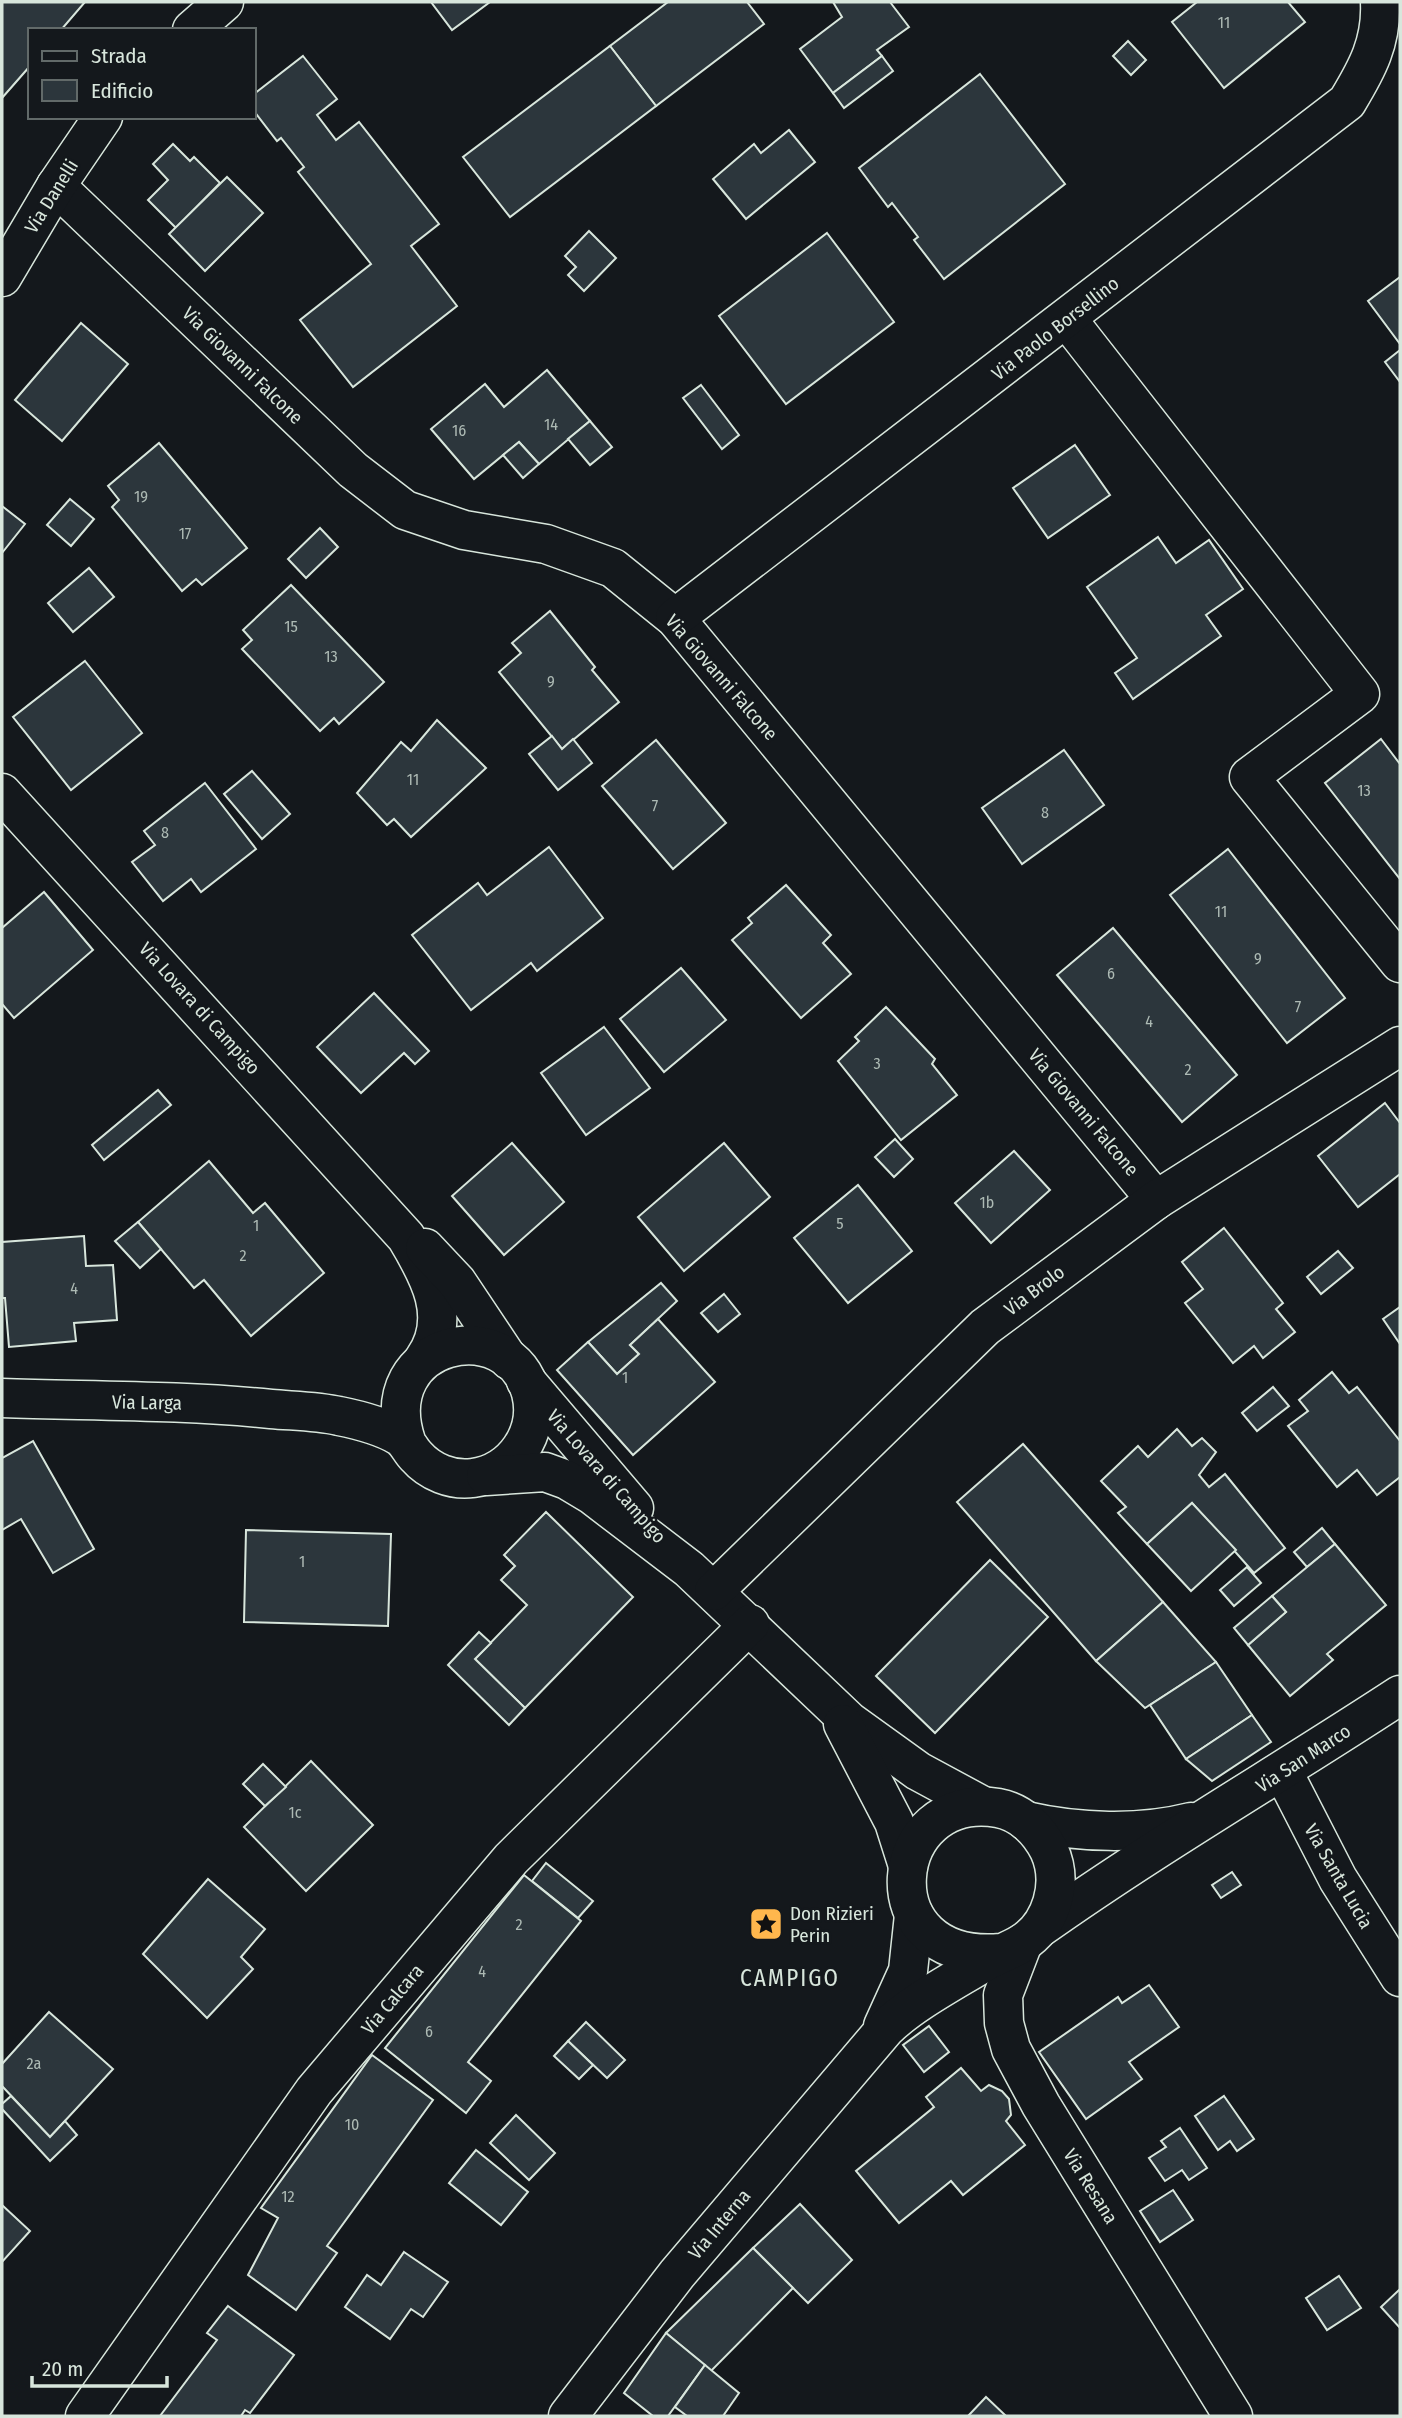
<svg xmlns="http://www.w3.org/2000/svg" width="1402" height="2418" font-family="'Fira Sans Condensed',sans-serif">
<rect width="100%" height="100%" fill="#14181c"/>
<g fill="#2c363c" stroke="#d8e6dc" stroke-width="2">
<path d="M2,2H85L61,30H30V66L2,98Z"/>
<path d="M431,2H490L452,30Z"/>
<path d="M668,2H747L764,24L656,106L610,46Z"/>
<path d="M890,2L909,27L877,50L882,56L833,93L800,49L842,17L833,2Z"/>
<path d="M1197,2H1288L1305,22L1224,88L1172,22Z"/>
<path d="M1128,41L1146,60L1131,75L1113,56Z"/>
<path d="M610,46L656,106L510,217L463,157Z"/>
<path d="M303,56L337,99L317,115L336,140L359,122L439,224L411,246L457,306L353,387L300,320L371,264L298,172L304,167L281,138L277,141L254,111V94Z"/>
<path d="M882,56L893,71L844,108L833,93Z"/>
<path d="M980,74L1065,184L944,279L914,240L918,237L892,203L888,207L859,168Z"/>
<path d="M789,130L815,162L746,219L713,179L754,144L761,153Z"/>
<path d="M173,144L190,161L194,157L220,183L176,228L148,200L168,180L153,164Z"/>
<path d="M227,177L263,213L205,271L169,234Z"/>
<path d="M589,231L616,258L584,291L568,275L576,267L565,256Z"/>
<path d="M827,233L894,322L786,404L719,316Z"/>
<path d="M1400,277V344L1368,301Z"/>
<path d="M81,323L128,364L62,441L15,400Z"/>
<path d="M1400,350V382L1385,362Z"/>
<path d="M547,370L590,421L539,464L519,442L474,479L431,429L485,384L504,407Z"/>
<path d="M701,385L739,435L722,449L683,398Z"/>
<path d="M590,421L612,447L590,465L568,439Z"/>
<path d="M519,442L539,464L523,478L503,455Z"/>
<path d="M159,443L247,548L202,585L196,579L182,591L112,507L119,500L108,486Z"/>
<path d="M1075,445L1110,495L1048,538L1013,488Z"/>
<path d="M70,499L94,519L71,546L47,525Z"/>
<path d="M2,506L25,524L2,553Z"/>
<path d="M320,528L338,547L306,578L288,559Z"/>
<path d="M1158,537L1176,563L1209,540L1243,589L1206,615L1221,636L1133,699L1115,673L1137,658L1087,587Z"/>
<path d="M89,568L114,597L73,632L48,603Z"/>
<path d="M291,585L384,682L339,724L334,718L320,731L242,649L252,640L243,630Z"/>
<path d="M550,611L595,667L592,670L619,702L562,749L499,672L521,653L512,643Z"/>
<path d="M85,661L142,733L71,790L13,717Z"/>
<path d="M437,720L486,768L411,837L394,819L387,825L357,793L401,742L411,751Z"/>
<path d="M552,736L562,749L573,739L592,763L558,790L529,754Z"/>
<path d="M1381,739L1400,764V879L1325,783Z"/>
<path d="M656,740L726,823L673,869L602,786Z"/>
<path d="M1064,750L1104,805L1022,864L982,808Z"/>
<path d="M252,771L290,814L262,839L224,794Z"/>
<path d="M205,783L256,849L201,892L191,879L163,901L132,862L155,845L144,831Z"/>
<path d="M549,847L603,918L537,971L531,963L471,1010L412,935L478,883L487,895Z"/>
<path d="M1228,849L1345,998L1287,1043L1170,895Z"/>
<path d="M786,885L831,935L823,943L851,974L801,1018L732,940L752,923L748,918Z"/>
<path d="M44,892L93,950L14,1018L2,1004V928Z"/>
<path d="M1113,928L1237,1075L1182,1122L1057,975Z"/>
<path d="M681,968L726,1020L664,1072L620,1019Z"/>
<path d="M374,993L429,1051L415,1064L404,1053L361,1093L317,1047Z"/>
<path d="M886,1007L935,1059L932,1064L957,1095L901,1140L838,1061L859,1041L855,1037Z"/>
<path d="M604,1027L650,1088L586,1135L541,1073Z"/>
<path d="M158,1090L171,1105L104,1160L92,1145Z"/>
<path d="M1385,1103L1400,1123V1174L1358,1207L1318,1156Z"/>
<path d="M895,1139L913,1159L894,1177L875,1157Z"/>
<path d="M512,1143L564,1202L504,1255L452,1196Z"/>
<path d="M724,1143L770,1197L684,1271L638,1217Z"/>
<path d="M1014,1151L1050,1190L991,1243L955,1203Z"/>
<path d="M209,1161L253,1213L265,1203L324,1273L251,1336L204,1280L194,1288L138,1222Z"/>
<path d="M858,1185L912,1251L848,1303L794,1238Z"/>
<path d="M138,1222L161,1249L140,1268L115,1241Z"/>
<path d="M1224,1228L1283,1303L1276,1309L1295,1332L1263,1358L1254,1346L1233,1363L1185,1303L1203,1289L1182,1262Z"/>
<path d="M84,1236L86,1266L113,1265L117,1320L74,1323L76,1341L9,1347L5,1298H2V1242Z"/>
<path d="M1338,1251L1353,1268L1321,1294L1307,1277Z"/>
<path d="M661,1283L677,1301L630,1345L639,1354L617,1374L588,1342Z"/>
<path d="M724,1294L740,1314L718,1332L701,1313Z"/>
<path d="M1400,1307V1344L1383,1319Z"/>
<path d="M658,1319L715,1382L633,1455L557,1370L588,1342L617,1374L639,1354L630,1345Z"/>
<path d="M1332,1372L1349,1393L1357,1387L1400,1441V1477L1377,1495L1357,1470L1337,1487L1288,1426L1308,1411L1299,1400Z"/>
<path d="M1273,1387L1289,1406L1257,1431L1242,1413Z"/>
<path d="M1177,1429L1192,1446L1202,1438L1216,1452L1199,1475L1209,1487L1225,1474L1285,1548L1254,1573L1192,1503L1147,1544L1118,1513L1126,1507L1101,1481L1138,1446L1148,1457Z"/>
<path d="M33,1441L94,1549L53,1573L21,1519L2,1530V1458Z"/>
<path d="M1023,1444L1163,1602L1096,1661L957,1502Z"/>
<path d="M1192,1503L1236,1550L1191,1591L1147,1544Z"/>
<path d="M546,1512L633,1597L525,1708L475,1659L527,1605L501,1580L515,1566L504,1555Z"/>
<path d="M1322,1528L1335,1544L1307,1567L1294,1552Z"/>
<path d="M246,1530L391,1534L388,1626L244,1622Z"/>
<path d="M1335,1544L1386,1605L1327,1654L1333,1660L1290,1696L1248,1645L1286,1612L1272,1596Z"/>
<path d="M990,1560L1048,1617L935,1733L876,1676Z"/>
<path d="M1247,1567L1261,1583L1234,1606L1220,1590Z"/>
<path d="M1272,1596L1286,1612L1248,1645L1234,1628Z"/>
<path d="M1163,1602L1216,1662L1145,1708L1096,1661Z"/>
<path d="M479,1632L491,1643L475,1659L525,1708L509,1725L448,1665Z"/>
<path d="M1216,1662L1252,1715L1186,1759L1150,1705Z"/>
<path d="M1252,1715L1271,1742L1212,1781L1186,1759Z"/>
<path d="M311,1761L373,1825L306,1891L244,1827Z"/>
<path d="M263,1764L286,1787L265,1806L243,1784Z"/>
<path d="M546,1863L593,1901L578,1918L532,1881Z"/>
<path d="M1232,1872L1241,1885L1221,1898L1212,1885Z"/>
<path d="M524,1875L581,1921L468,2062L491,2081L466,2113L385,2048Z"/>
<path d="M208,1879L265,1929L241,1957L253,1969L207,2018L143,1954Z"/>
<path d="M1149,1985L1179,2027L1129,2062L1142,2079L1086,2119L1039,2052L1118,1997L1122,2003Z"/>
<path d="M49,2012L113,2069L50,2137L2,2086V2064Z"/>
<path d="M586,2022L625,2060L607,2078L568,2041Z"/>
<path d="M929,2026L949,2052L924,2072L903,2045Z"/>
<path d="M568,2041L593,2065L579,2079L554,2056Z"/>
<path d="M372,2055L433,2100L327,2246L337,2253L296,2310L248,2275L278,2218L261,2208Z"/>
<path d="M961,2068L981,2091L989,2085L1002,2091L1009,2099L1011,2115L1006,2121L1025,2145L963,2195L951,2181L899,2223L856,2171L934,2107L926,2097Z"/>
<path d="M11,2096L50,2137L65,2121L77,2135L50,2161L2,2109V2104Z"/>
<path d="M1224,2096L1254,2139L1237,2151L1230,2141L1218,2150L1195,2116Z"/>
<path d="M516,2115L555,2153L529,2180L490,2143Z"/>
<path d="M1180,2128L1207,2168L1189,2180L1182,2170L1165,2181L1149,2158L1166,2147L1161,2141Z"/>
<path d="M476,2150L528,2192L501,2225L449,2183Z"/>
<path d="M1173,2190L1193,2220L1160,2242L1140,2211Z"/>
<path d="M800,2204L852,2260L808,2303L753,2248Z"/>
<path d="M2,2205L30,2231L2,2262Z"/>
<path d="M753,2248L793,2288L711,2371L666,2333Z"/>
<path d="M404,2252L448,2282L423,2317L411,2309L390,2339L345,2307L367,2275L381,2285Z"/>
<path d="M1339,2276L1361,2308L1327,2330L1306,2298Z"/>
<path d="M1400,2289V2328L1381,2307Z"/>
<path d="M228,2306L294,2355L250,2413L245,2410L241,2416H160L217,2340L207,2333Z"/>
<path d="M666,2333L705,2365L668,2416H653L624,2393Z"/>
<path d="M705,2365L739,2393L723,2416H687L675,2407Z"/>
<path d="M986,2397L1006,2416H968Z"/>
</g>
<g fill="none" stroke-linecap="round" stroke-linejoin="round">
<defs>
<g id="minor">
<path d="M192,30L224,2"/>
<path d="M56,186L353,470L405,510L464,530L546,544L613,568L675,618L1156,1200"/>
<path d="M2,277L56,186L103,117"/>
<path d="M1067,319L1360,694L1249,777L1400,963"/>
<path d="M675,618L1347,102C1367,69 1382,42 1380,2"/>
<path d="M2,793L406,1237C429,1275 453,1318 424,1359"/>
<path d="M425,1248L457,1282L509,1360"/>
<path d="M526,1381L634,1508"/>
<path d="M2,1398C91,1401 182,1400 271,1409C294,1411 317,1411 339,1416C359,1420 382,1426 399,1436C407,1441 410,1450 416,1456C430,1472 452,1481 473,1478C513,1473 541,1433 531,1393C509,1311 373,1340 406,1441"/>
<path d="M486,1476L545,1472L567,1480L592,1495L689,1569L850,1722L918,1771L981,1805"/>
<path d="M714,1591L985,1327L1156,1200L1400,1046"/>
<path d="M843,1724L894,1822L908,1866"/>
<path d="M1283,1772L1338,1879L1400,1977"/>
<path d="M1026,1821C1078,1833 1140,1835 1191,1822"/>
<path d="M1041,1927C1157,1845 1281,1773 1400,1695"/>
<path d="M1023,1943L1003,1995L1004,2023L1011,2049L1041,2105L1233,2416"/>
<path d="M883,2026L908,1971L914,1915"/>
<path d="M85,2416L314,2091L511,1859L750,1624"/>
<path d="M568,2416L677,2274L886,2028C912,2003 952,1982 983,1963C995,1956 1009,1951 1021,1944C1052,1925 1064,1883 1049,1850C1039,1830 1021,1812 998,1808C886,1789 866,1965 1001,1953"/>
</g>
</defs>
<use href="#minor" stroke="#d8e6dc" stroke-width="41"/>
<use href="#minor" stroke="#14181c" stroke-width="38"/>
</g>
<defs>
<symbol id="sight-square" viewBox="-11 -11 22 22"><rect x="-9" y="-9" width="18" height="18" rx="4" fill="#ffb74d" stroke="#14181c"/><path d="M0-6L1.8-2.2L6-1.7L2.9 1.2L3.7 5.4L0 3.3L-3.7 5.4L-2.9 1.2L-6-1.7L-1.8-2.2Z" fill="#111"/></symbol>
</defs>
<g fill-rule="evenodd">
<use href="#sight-square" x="747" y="1905" width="38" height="38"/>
</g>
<g text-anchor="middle" stroke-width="5" stroke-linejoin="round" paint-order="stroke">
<g font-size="16" fill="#adbab4">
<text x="1224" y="28">11</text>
<text x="551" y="430">14</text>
<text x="459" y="436">16</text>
<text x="141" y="502">19</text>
<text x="185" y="539">17</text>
<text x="291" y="632">15</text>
<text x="331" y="662">13</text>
<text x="551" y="687">9</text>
<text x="413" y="785">11</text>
<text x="1364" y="796">13</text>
<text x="655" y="811">7</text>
<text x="1045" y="818">8</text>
<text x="165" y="838">8</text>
<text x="1221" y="917">11</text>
<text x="1258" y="964">9</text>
<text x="1111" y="979">6</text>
<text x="1298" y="1012">7</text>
<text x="1149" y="1027">4</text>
<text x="877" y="1069">3</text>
<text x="1188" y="1075">2</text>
<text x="987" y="1208">1b</text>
<text x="840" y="1229">5</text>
<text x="256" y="1231">1</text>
<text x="243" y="1261">2</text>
<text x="74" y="1294">4</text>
<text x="625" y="1383">1</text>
<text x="302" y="1567">1</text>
<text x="295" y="1818">1c</text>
<text x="519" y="1930">2</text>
<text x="482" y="1977">4</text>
<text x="429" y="2037">6</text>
<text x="34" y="2069">2a</text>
<text x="352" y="2130">10</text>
<text x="288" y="2202">12</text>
</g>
<g font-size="19" fill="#d8e6dc" stroke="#14181c">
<text transform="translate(51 196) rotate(-58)" y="7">Via Danelli</text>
<text transform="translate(1055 328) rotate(-38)" y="7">Via Paolo Borsellino</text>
<text transform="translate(243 365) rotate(44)" y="7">Via Giovanni Falcone</text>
<text transform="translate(722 677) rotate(49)" y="7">Via Giovanni Falcone</text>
<text transform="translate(200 1008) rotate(48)" y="7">Via Lovara di Campigo</text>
<text transform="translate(1084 1112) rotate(50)" y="7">Via Giovanni Falcone</text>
<text transform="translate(1034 1290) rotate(-37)" y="7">Via Brolo</text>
<text transform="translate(147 1402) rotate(1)" y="7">Via Larga</text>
<text transform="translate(607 1476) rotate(49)" y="7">Via Lovara di Campigo</text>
<text transform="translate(1303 1758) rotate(-33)" y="7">Via San Marco</text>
<text transform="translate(1339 1876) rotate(60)" y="7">Via Santa Lucia</text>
<text transform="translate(392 1999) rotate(-50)" y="7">Via Calcara</text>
<text transform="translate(1091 2186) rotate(58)" y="7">Via Resana</text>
<text transform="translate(719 2224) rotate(-50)" y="7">Via Interna</text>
</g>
<g font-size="19" fill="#d8e6dc" stroke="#14181c" text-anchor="start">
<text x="790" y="1920">Don Rizieri<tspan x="790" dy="22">Perin</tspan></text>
</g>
<g font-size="23" letter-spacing="2" fill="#d8e6dc" stroke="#14181c">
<text x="790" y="1986">CAMPIGO</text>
</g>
</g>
<rect width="1402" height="2418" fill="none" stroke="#d8e6dc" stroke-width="7"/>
<rect x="28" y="28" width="228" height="91" fill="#14181c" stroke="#626a69" stroke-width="2"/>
<rect x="42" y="51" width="35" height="10" fill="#14181c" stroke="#626a69" stroke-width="2"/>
<text x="91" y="63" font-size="21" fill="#d8e6dc">Strada</text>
<rect x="42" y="80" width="35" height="21" fill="#2c363c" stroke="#626a69" stroke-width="2"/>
<text x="91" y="98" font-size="21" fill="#d8e6dc">Edificio</text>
<path d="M32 2376v10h135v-10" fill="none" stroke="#d8e6dc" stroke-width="3.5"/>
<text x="42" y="2376" font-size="21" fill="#d8e6dc" stroke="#14181c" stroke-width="5" paint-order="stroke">20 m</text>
</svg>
